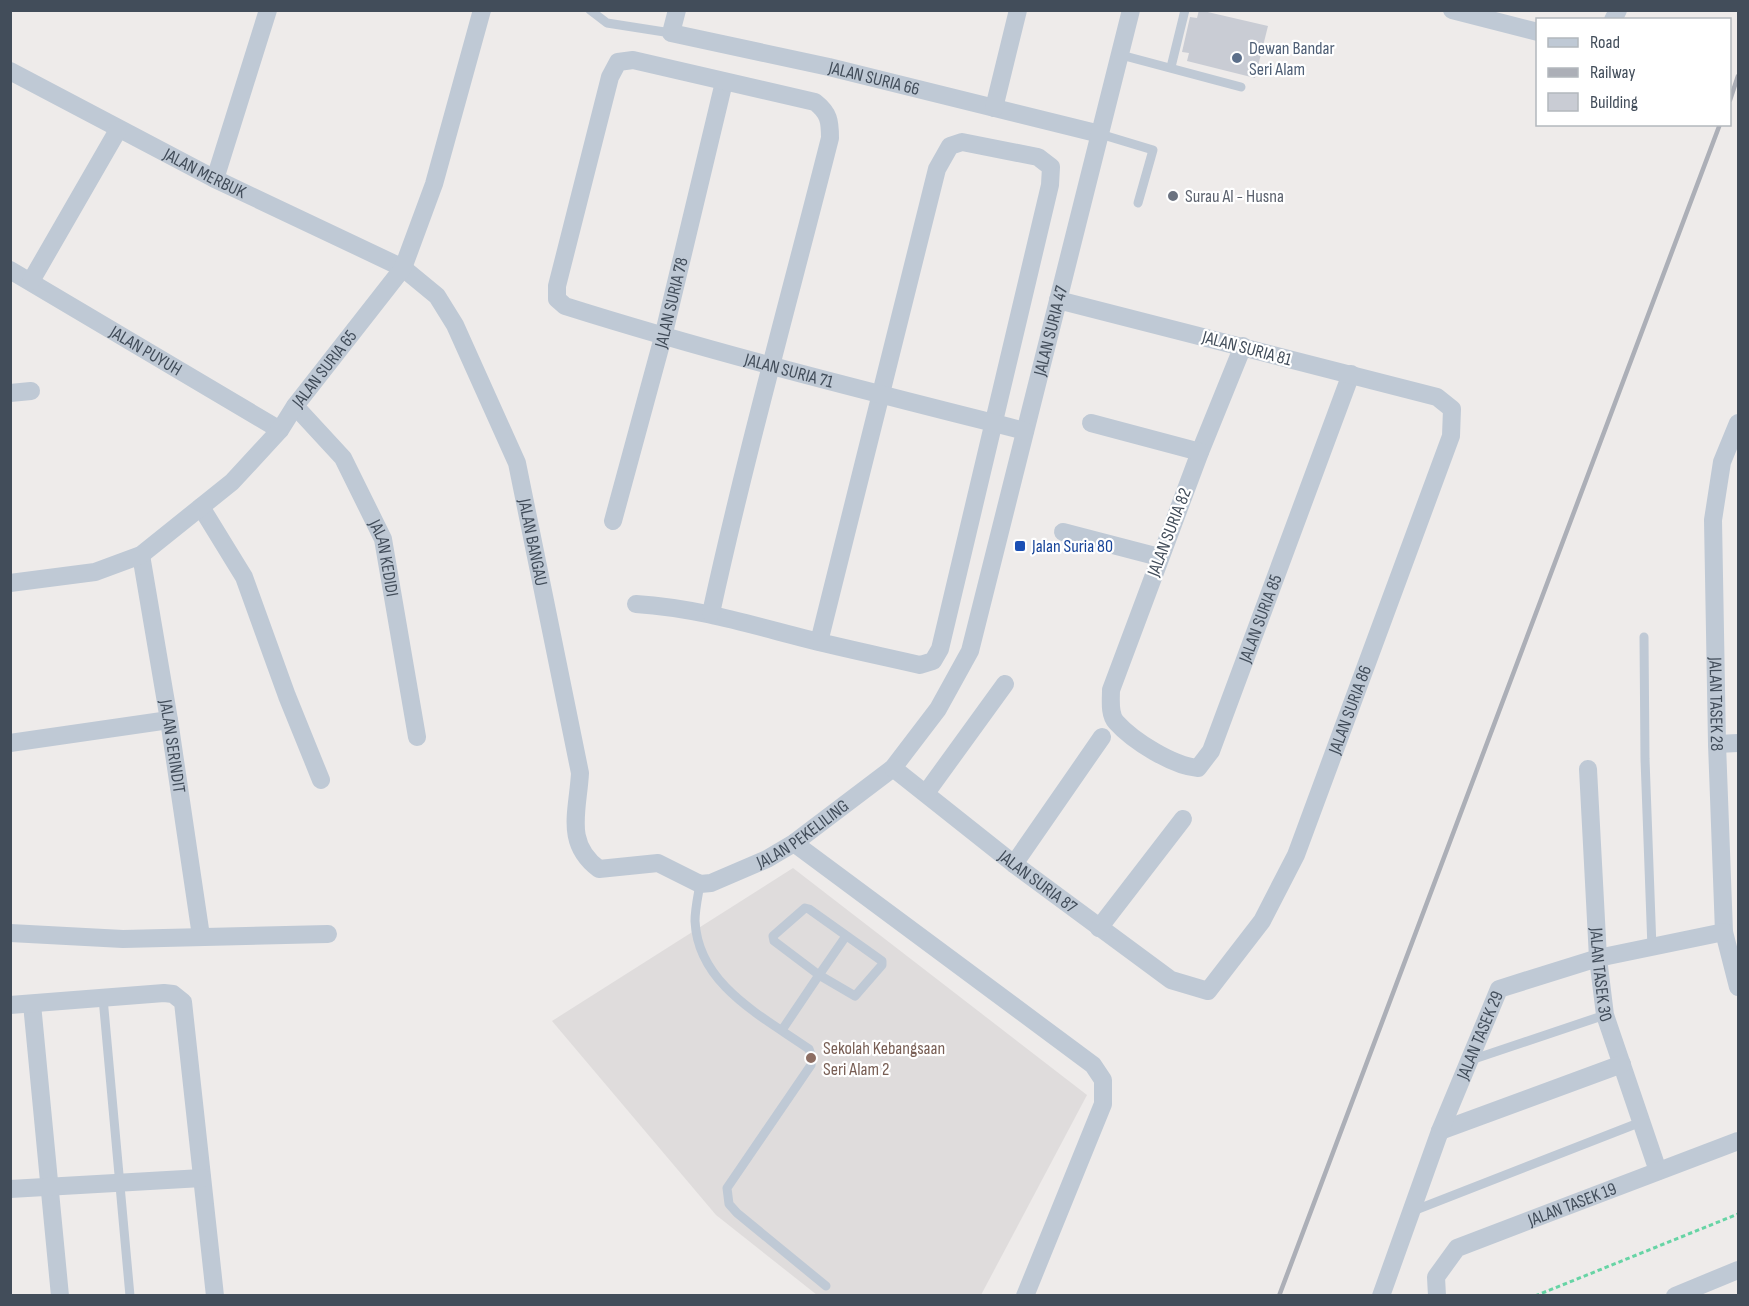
<svg xmlns="http://www.w3.org/2000/svg" width="1749" height="1306" font-family="'Sofia Sans Condensed',sans-serif">
<rect width="100%" height="100%" fill="#eeebea"/>
<path fill="#dfdcdc" d="M793,868L1087,1095L981,1295H817L716,1215L552,1021Z"/>
<path fill="#c9ccd4" d="M1199,10L1268,26L1255,78L1187,61L1189,53L1182,52L1190,17L1197,18Z"/>
<g fill="none" stroke-linecap="round" stroke-linejoin="round">
<path stroke="#67d4a5" stroke-width="3" stroke-dasharray="4.5 3" stroke-linecap="butt" d="M1535,1296L1738,1214"/>
<g stroke="#bfc9d5" stroke-width="9">
<path d="M590,10L607,23L671,33"/>
<path d="M1121,55L1241,87"/>
<path d="M1171,67L1185,10"/>
<path d="M1100,134L1153,150L1138,203"/>
<path d="M1644,637L1645,759L1652,948"/>
<path d="M700,884C698,896 695,909 695,921C698,985 762,1016 809,1049L812,1058L811,1065L727,1188L729,1204L737,1213L826,1286"/>
<path d="M103,998L130,1296"/>
<path d="M782,1030L819,975L855,996L882,965V961L809,909L805,908L773,936L774,941L819,975L846,936"/>
<path d="M1471,1060L1605,1015"/>
<path d="M1413,1211L1641,1122"/>
</g>
<g stroke="#bfc9d5" stroke-width="18">
<path id="s1" d="M677,10L671,33L829,67L1100,134"/>
<path d="M1452,10L1538,32"/>
<path d="M1613,20L1618,10"/>
<path id="s2" d="M10,71L215,179L403,268L437,296L455,325L517,463L580,773C578,811 564,843 599,869L658,863L700,884L711,883L767,859L794,843L893,768L938,709L970,651L1131,10"/>
<path d="M994,108L1018,10"/>
<path d="M215,179L268,10"/>
<path id="s3" d="M10,270L280,430"/>
<path d="M31,281L118,130"/>
<path id="s4" d="M1243,346L1200,452L1111,690C1111,700 1109,714 1116,722C1133,741 1173,766 1198,768L1211,751L1351,374"/>
<path d="M10,393L31,391"/>
<path id="s5" d="M295,406L343,458L383,539L417,737"/>
<path d="M1091,423L1200,452"/>
<path id="s6" d="M1738,423L1722,462L1713,520L1717,744L1724,932L1738,987"/>
<path d="M201,507L244,577L287,696L321,780"/>
<path id="s7" d="M613,521L663,337L724,82"/>
<path d="M1063,532L1159,557"/>
<path id="s8" d="M141,555L169,720L201,936"/>
<path id="s9" d="M10,583L95,572L141,555L232,482L280,430L295,406L403,268L434,184L482,10"/>
<path d="M636,604C696,608 745,623 803,638C842,648 881,656 920,665L933,661L940,649L1050,185L1051,167L1038,157L962,142L950,146L937,169L819,642"/>
<path id="s10" d="M711,613C746,453 790,296 830,138C830,121 829,113 815,102L633,60L618,62L610,77L557,286V299L565,306C717,354 871,392 1025,431"/>
<path d="M10,743L169,720"/>
<path d="M1717,744L1738,743"/>
<path id="s11" d="M893,768L1014,864L1171,980L1208,991L1262,921L1296,855L1451,436L1452,409L1437,397L1058,300"/>
<path id="s12" d="M1588,769L1598,958L1605,1015L1658,1171"/>
<path d="M926,793L1005,684"/>
<path d="M794,843L1093,1065L1103,1080V1104L1025,1296"/>
<path d="M1014,864L1102,737"/>
<path d="M1099,928L1183,819"/>
<path d="M10,933L123,939L328,934"/>
<path d="M32,1004L60,1296"/>
<path d="M10,1005L164,993L173,994L183,1002L215,1296"/>
<path d="M1440,1131L1622,1064"/>
<path d="M10,1189L202,1178"/>
<path id="s13" d="M1381,1296L1440,1131L1499,989L1598,958L1724,932"/>
<path id="s14" d="M1437,1296L1436,1277L1457,1248L1738,1141"/>
<path d="M1675,1296L1738,1270"/>
</g>
<g stroke="#acafb7" stroke-width="4.5">
<path d="M1730,100L1738,76"/>
<path d="M1279,1296L1720,124"/>
</g>
</g>
<circle fill="#5c6f8a" stroke="#fff" stroke-width="2" cx="1237" cy="58" r="6"/>
<circle fill="#6b7280" stroke="#fff" stroke-width="2" cx="1173" cy="196" r="6"/>
<rect fill="#1a4fb4" stroke="#fff" stroke-width="2" x="1014" y="540" width="12" height="12" rx="3"/>
<circle fill="#8d6e63" stroke="#fff" stroke-width="2" cx="811" cy="1058" r="6"/>
<g text-anchor="middle" stroke-width="4.5" stroke-linejoin="round" paint-order="stroke">
<g font-size="18" fill="#4e5e75" stroke="#fff" text-anchor="start">
<text x="1249" y="54">Dewan Bandar<tspan x="1249" dy="21">Seri Alam</tspan></text>
</g>
<g font-size="18" fill="#424d5a" stroke="#fff">
<text dy="6" stroke="none"><textPath href="#s1" startOffset="232">JALAN SURIA 66</textPath></text>
<text dy="6" stroke="none"><textPath href="#s2" startOffset="220">JALAN MERBUK</textPath></text>
<text dy="6" stroke="none"><textPath href="#s7" startOffset="226">JALAN SURIA 78</textPath></text>
<text dy="6" stroke="none"><textPath href="#s2" startOffset="1894">JALAN SURIA 47</textPath></text>
<text transform="translate(1247 348) rotate(15)" y="6">JALAN SURIA 81</text>
<text dy="6" stroke="none"><textPath href="#s3" startOffset="158">JALAN PUYUH</textPath></text>
<text dy="6" stroke="none"><textPath href="#s9" startOffset="398">JALAN SURIA 65</textPath></text>
<text dy="6" stroke="none"><textPath href="#s10" startOffset="1222">JALAN SURIA 71</textPath></text>
<text transform="translate(1169 532) rotate(-69)" y="6">JALAN SURIA 82</text>
<text dy="6" stroke="none"><textPath href="#s2" startOffset="750">JALAN BANGAU</textPath></text>
<text dy="6" stroke="none"><textPath href="#s5" startOffset="180">JALAN KEDIDI</textPath></text>
<text dy="6" stroke="none"><textPath href="#s4" startOffset="660">JALAN SURIA 85</textPath></text>
<text dy="6" stroke="none"><textPath href="#s6" startOffset="285">JALAN TASEK 28</textPath></text>
<text dy="6" stroke="none"><textPath href="#s11" startOffset="706">JALAN SURIA 86</textPath></text>
<text dy="6" stroke="none"><textPath href="#s8" startOffset="194">JALAN SERINDIT</textPath></text>
<text dy="6" stroke="none"><textPath href="#s2" startOffset="1311">JALAN PEKELILING</textPath></text>
<text dy="6" stroke="none"><textPath href="#s11" startOffset="184">JALAN SURIA 87</textPath></text>
<text dy="6" stroke="none"><textPath href="#s12" startOffset="206">JALAN TASEK 30</textPath></text>
<text dy="6" stroke="none"><textPath href="#s13" startOffset="279">JALAN TASEK 29</textPath></text>
<text dy="6" stroke="none"><textPath href="#s14" startOffset="178">JALAN TASEK 19</textPath></text>
</g>
<g font-size="18" fill="#5b616d" stroke="#fff" text-anchor="start">
<text x="1185" y="202">Surau Al - Husna</text>
</g>
<g font-size="18" fill="#164399" stroke="#fff" text-anchor="start">
<text x="1032" y="552">Jalan Suria 80</text>
</g>
<g font-size="18" fill="#785e54" stroke="#fff" text-anchor="start">
<text x="823" y="1054">Sekolah Kebangsaan<tspan x="823" dy="21">Seri Alam 2</tspan></text>
</g>
</g>
<rect width="1749" height="1306" fill="none" stroke="#424d5a" stroke-width="24"/>
<rect x="1536" y="18" width="195" height="108" fill="#ffffff" stroke="#b3b8bd" stroke-width="1.5"/>
<rect x="1548" y="38" width="30" height="9" fill="#bfc9d5" stroke="#b3b8bd" stroke-width="1.5"/>
<text x="1590" y="48" font-size="18" fill="#424d5a">Road</text>
<rect x="1548" y="68" width="30" height="9" fill="#acafb7" stroke="#b3b8bd" stroke-width="1.5"/>
<text x="1590" y="78" font-size="18" fill="#424d5a">Railway</text>
<rect x="1548" y="93" width="30" height="18" fill="#c9ccd4" stroke="#b3b8bd" stroke-width="1.5"/>
<text x="1590" y="108" font-size="18" fill="#424d5a">Building</text>
</svg>
